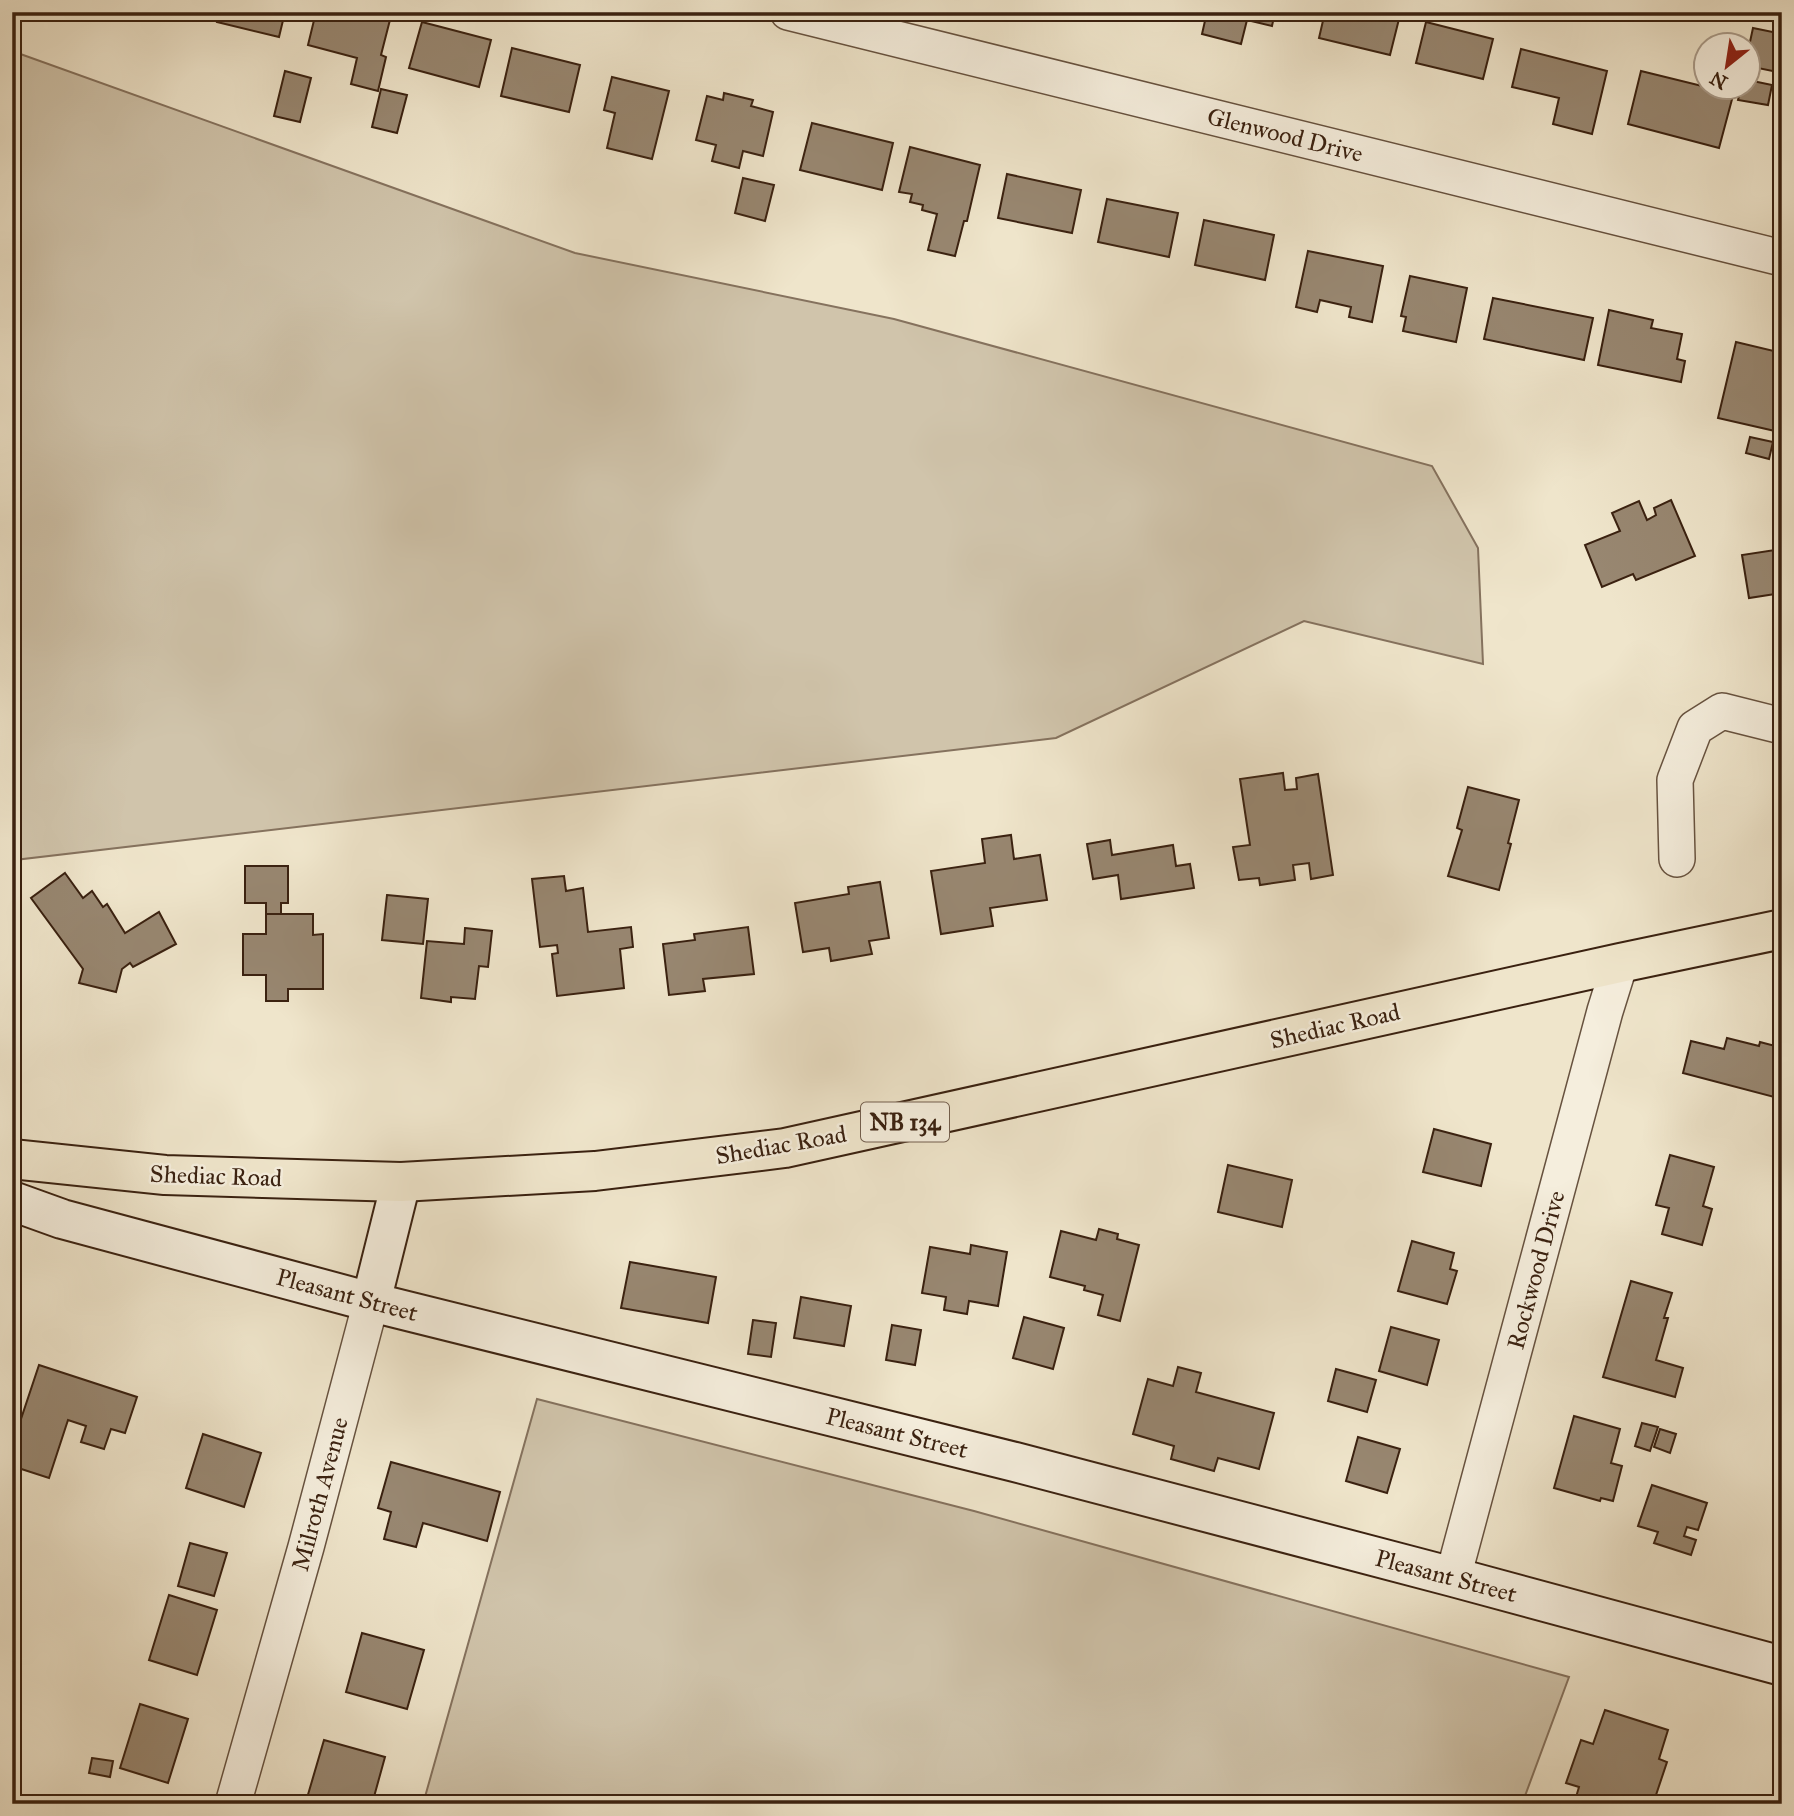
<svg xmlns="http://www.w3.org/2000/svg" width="1794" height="1816" font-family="'IM FELL Great Primer',serif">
<rect width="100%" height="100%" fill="#efe5cb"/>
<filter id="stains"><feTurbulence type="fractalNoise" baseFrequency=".00286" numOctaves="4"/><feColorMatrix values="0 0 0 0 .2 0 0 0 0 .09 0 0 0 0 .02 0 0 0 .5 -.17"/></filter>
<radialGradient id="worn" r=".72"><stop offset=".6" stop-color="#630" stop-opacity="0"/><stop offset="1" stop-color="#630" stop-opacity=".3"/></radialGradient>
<g fill="#d0c4ab" stroke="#85725e" stroke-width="2">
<path d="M12,51L575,253L894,319L1432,466L1478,548L1483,664L1304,621L1056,738L15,860L12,877Z"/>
<path d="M537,1399L974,1511L1569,1677L1522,1804H423Z"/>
</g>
<g fill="#988771" stroke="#3a2110" stroke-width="2">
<path d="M220,12H285L279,37L217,22Z"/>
<path d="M316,12H392L381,55L386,57L378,91L351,84L357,58L308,45Z"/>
<path d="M1207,12H1275L1272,26L1247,20L1241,44L1202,34Z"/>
<path d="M1325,12H1387L1400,15L1390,55L1319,38Z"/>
<path d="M422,22L491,40L479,87L409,68Z"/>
<path d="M1426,22L1493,39L1483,79L1416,63Z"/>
<path d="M1753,28L1782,34V73L1748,66V51Z"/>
<path d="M512,48L580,65L569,112L501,96Z"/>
<path d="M1521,49L1607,71L1592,134L1553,124L1559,98L1512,87Z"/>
<path d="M285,71L311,78L300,122L274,116Z"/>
<path d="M1641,71L1706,87V86V88H1735L1719,148L1628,124Z"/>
<path d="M612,77L669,91L652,159L607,148L615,113L604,110Z"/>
<path d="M1748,80L1772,85L1768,105L1738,100L1741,88H1748Z"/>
<path d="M381,89L407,95L397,133L372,127Z"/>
<path d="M724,93L753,100L751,106L773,112L763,156L743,151L739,168L712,161L716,145L696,140L707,96L723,100Z"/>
<path d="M812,123L893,143L882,190L800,170Z"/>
<path d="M910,147L980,165L967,221H964L955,256L928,250L937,214L922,210L923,205L910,202L912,194L899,192Z"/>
<path d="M1007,174L1081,190L1072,233L998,218Z"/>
<path d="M743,178L774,185L765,221L735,213Z"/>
<path d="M1107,199L1178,213L1169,257L1098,242Z"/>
<path d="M1204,220L1274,235L1265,280L1195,265Z"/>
<path d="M1308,251L1383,266L1372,322L1349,317L1351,307L1320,300L1317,312L1296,307Z"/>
<path d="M1410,276L1467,288L1456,342L1403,331L1406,317L1401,316Z"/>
<path d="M1493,298L1593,318L1584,360L1484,339Z"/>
<path d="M1609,310L1653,320L1651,328L1682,334L1677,359L1685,361L1681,382L1598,365Z"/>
<path d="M1736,342L1782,353V410L1780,409L1775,431L1718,418Z"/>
<path d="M1750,437L1773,442L1769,459L1746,453Z"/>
<path d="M1671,500L1695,556L1636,580L1633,574L1602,587L1585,545L1620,531L1612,513L1639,501L1647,520L1656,515L1654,508Z"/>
<path d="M1779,531H1782V593L1749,598L1742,555L1781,549Z"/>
<path d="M1283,773L1285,790L1297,789L1296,778L1318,774L1333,875L1311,879L1309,863L1293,865L1295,880L1260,885L1259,878L1239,880L1233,847L1250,845L1240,779Z"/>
<path d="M1468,787L1519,800L1508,843L1511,844L1499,890L1448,876L1462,830L1457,828Z"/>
<path d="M1011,835L1014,859L1040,855L1047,900L990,908L993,926L941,934L931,871L985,863L982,839Z"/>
<path d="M1110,840L1112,855L1173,845L1176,866L1190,864L1194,888L1121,899L1118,875L1093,879L1087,844Z"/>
<path d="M245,866H288V903H281V914H266V903H245Z"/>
<path d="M65,873L83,898L92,891L103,907L107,904L125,933L159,912L176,944L133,967L130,963L122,969L116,992L79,983L83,969L31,898Z"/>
<path d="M564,876L566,891L583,888L588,932L631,927L633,947L620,949L624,988L557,996L552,954L558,953L557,945L540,947L532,879Z"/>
<path d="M880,882L889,938L869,941L872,954L831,961L829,948L803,952L795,903L849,894L848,887Z"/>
<path d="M387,895L428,899L423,944L382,940Z"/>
<path d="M266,914H313V935L323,934V989H288V1001H266V975H243V934H266Z"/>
<path d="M748,927L754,974L703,979L705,991L669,995L663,944L695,940L694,934Z"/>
<path d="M465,928L492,931L488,967L479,966L475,999L451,997V1002L421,998L427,941L464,944Z"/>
<path d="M1727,1038L1759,1046L1760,1042L1779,1047L1778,1051L1782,1052V1099L1683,1073L1691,1041L1724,1049Z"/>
<path d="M1434,1129L1491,1144L1481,1186L1423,1172Z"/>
<path d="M1670,1155L1714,1167L1703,1206L1712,1209L1702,1245L1662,1234L1669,1208L1656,1205Z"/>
<path d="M1228,1165L1292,1180L1282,1227L1218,1212Z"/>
<path d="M1099,1229L1118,1234L1117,1239L1139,1245L1120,1321L1098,1315L1103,1295L1084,1290L1085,1286L1050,1277L1061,1231L1096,1240Z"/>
<path d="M1412,1241L1454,1253L1450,1269L1457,1271L1447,1304L1398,1291Z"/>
<path d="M971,1245L1007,1252L998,1306L969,1301L967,1314L944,1310L946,1297L922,1293L930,1247L970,1254Z"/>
<path d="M630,1262L716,1277L708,1323L621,1308Z"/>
<path d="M1631,1281L1672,1293L1664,1318H1668L1656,1360L1683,1368L1675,1397L1603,1377Z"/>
<path d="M801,1297L851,1306L844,1346L794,1338Z"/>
<path d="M1024,1317L1064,1328L1053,1369L1013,1358Z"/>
<path d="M753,1320L776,1323L771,1357L748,1354Z"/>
<path d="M892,1325L921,1330L915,1365L886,1360Z"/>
<path d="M1391,1327L1439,1340L1427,1385L1379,1371Z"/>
<path d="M39,1365L137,1397L125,1433L111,1429L104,1449L81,1442L86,1426L68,1420L49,1478L12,1466V1446Z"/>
<path d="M1178,1367L1201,1373L1196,1392L1274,1413L1259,1469L1218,1458L1214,1471L1171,1459L1174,1446L1133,1434L1148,1379L1173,1386Z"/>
<path d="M1336,1369L1376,1380L1367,1412L1328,1401Z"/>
<path d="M1574,1416L1620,1429L1611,1463L1622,1466L1613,1501L1601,1498L1600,1501L1554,1488Z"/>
<path d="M1642,1423L1658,1427L1650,1451L1635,1446Z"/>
<path d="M1660,1429L1676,1434L1670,1453L1654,1447Z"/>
<path d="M203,1434L261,1453L244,1507L186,1488Z"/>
<path d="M1358,1437L1400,1449L1387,1493L1346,1481Z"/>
<path d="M391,1462L500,1492L487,1541L423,1523L416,1547L384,1539L391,1512L378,1508Z"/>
<path d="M1652,1485L1707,1503L1698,1530L1687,1527L1684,1536L1696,1540L1691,1555L1654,1543L1658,1532L1638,1526Z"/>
<path d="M190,1543L227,1553L214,1596L178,1586Z"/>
<path d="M169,1595L217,1610L197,1675L149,1660Z"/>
<path d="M362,1633L424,1650L407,1709L346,1692Z"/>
<path d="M140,1704L188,1719L168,1783L120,1768Z"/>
<path d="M1605,1710L1668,1730L1659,1759L1667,1762L1653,1804H1574L1579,1787L1566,1783L1581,1740L1593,1744Z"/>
<path d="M324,1740L385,1757L372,1804H327L307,1798Z"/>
<path d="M92,1758L113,1761L110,1777L89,1773Z"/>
</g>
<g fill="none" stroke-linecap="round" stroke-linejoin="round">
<defs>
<g id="street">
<path d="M788,12L1782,258"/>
<path d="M1677,859L1675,780L1695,728L1722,711L1782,726"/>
<path d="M1453,1577L1605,1011L1620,963"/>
<path d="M233,1804L306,1547L371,1302"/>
</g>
<g id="secondary">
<path d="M12,1201L62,1219L371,1302L1015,1462L1453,1577L1782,1666"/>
<path d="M371,1302L401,1182"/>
</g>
<path id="primary" d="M12,1159L165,1175L401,1182L595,1171L785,1148L1620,963L1782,929"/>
</defs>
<use href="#street" stroke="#67523f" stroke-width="38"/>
<use href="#secondary" stroke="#3a2110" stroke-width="42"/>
<use href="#primary" stroke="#3a2110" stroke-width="42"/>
<use href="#street" stroke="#f5eedd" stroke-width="35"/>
<use href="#secondary" stroke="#f5eedd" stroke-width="38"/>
<use href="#primary" stroke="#efe5cb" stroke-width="38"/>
</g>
<g text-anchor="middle" stroke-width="5" stroke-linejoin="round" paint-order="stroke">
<rect fill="#f5eedd" stroke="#725e4e" stroke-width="2" x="861" y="1102.5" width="88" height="39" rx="5"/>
<g font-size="23" font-weight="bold" fill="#3a2110">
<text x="905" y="1130">NB 134</text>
</g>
<g font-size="24" fill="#3a2110" stroke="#f5eedd">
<text transform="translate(1285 135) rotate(14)" y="8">Glenwood Drive</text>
<text transform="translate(1335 1026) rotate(-13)" y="8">Shediac Road</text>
<text transform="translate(781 1145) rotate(-10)" y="8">Shediac Road</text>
<text transform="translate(216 1176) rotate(2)" y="8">Shediac Road</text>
<text transform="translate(1536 1270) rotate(-75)" y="8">Rockwood Drive</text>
<text transform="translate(347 1295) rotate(15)" y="8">Pleasant Street</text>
<text transform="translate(897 1433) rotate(14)" y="8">Pleasant Street</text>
<text transform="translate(320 1494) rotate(-75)" y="8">Milroth Avenue</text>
<text transform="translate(1446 1576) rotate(15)" y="8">Pleasant Street</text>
</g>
</g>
<rect width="1794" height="1816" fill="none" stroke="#efe5cb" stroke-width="42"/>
<rect x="14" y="14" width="1766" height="1788" fill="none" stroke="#3a2110" stroke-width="3.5"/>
<rect x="21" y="21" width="1752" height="1774" fill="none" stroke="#3a2110" stroke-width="2"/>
<g transform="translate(1727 66) rotate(210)"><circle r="33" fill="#f5eedd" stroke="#aa9c8b" stroke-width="2"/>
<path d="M0-5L12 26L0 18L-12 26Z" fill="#8f2418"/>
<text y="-10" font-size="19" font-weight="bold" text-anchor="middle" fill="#3a2110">N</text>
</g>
<rect width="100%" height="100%" filter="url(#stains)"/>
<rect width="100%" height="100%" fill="url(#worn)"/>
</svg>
